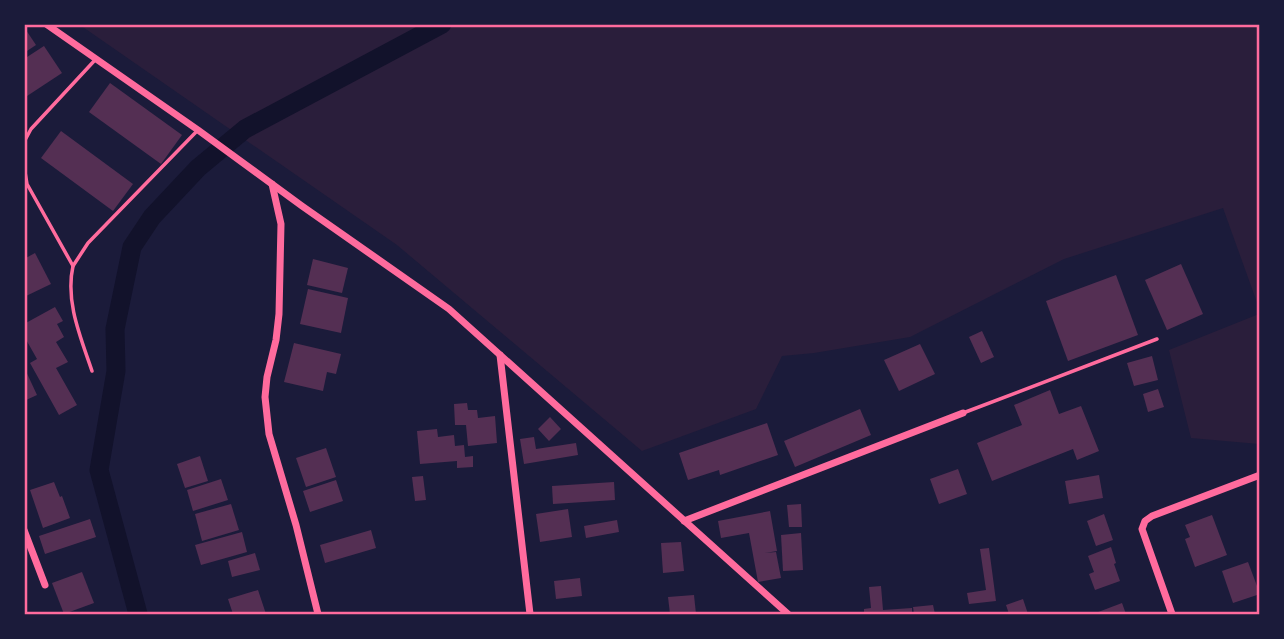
<svg xmlns="http://www.w3.org/2000/svg" width="1284" height="639" font-family="'IBM Plex Serif',serif">
<rect width="100%" height="100%" fill="#1b1b3a"/>
<g fill="#2a1e3b">
<path d="M80,25H1259V308L1223,208L1064,259L910,337L814,353L782,356L756,409L642,451L397,245Z"/>
<path d="M1259,314V444L1191,438L1169,350Z"/>
</g>
<g fill="none" stroke-linecap="round" stroke-linejoin="round">
<path stroke="#12122b" stroke-width="19" d="M138,614L99,470L116,371L115,329L132,247L152,217L198,168L245,129L442,24"/>
</g>
<g fill="#542f53">
<path d="M24,27L36,45L24,53Z"/>
<path d="M44,46L62,73L24,98V59Z"/>
<path d="M110,83L182,135L161,164L89,112Z"/>
<path d="M61,131L133,184L113,211L41,158Z"/>
<path d="M35,253L51,284L24,297V259Z"/>
<path d="M313,259L348,268L342,293L307,285Z"/>
<path d="M1181,264L1203,314L1167,330L1145,280Z"/>
<path d="M1116,275L1138,335L1068,361L1046,301Z"/>
<path d="M308,289L348,298L341,333L300,324Z"/>
<path d="M55,307L63,321L57,324L64,337L56,342L68,362L56,368L77,405L59,415L30,363L37,359L24,336V324Z"/>
<path d="M982,331L994,357L981,363L969,337Z"/>
<path d="M294,343L341,354L336,374L327,372L323,391L284,382Z"/>
<path d="M920,344L935,374L899,391L884,360Z"/>
<path d="M1152,356L1158,380L1134,386L1127,363Z"/>
<path d="M24,367L37,395L24,401Z"/>
<path d="M1158,389L1164,407L1148,412L1143,394Z"/>
<path d="M1050,390L1059,414L1081,406L1099,451L1077,460L1073,449L992,481L977,443L1022,425L1014,405Z"/>
<path d="M467,403L468,410H477L478,418L495,416L497,443L468,446L466,425H455L454,404Z"/>
<path d="M860,409L871,435L795,467L784,441Z"/>
<path d="M550,417L561,429L549,441L538,429Z"/>
<path d="M767,423L778,455L720,475L719,470L688,480L679,453Z"/>
<path d="M437,429L438,437L454,435L455,446L464,445L465,457L473,456V467L457,468V461L420,464L417,431Z"/>
<path d="M534,437L536,449L576,443L578,455L524,464L520,439Z"/>
<path d="M326,448L336,477L306,487L296,458Z"/>
<path d="M200,456L208,481L185,488L177,464Z"/>
<path d="M958,469L967,494L939,504L930,479Z"/>
<path d="M1099,475L1103,498L1069,504L1065,481Z"/>
<path d="M423,476L426,500L415,501L412,477Z"/>
<path d="M221,479L228,500L193,511L187,490Z"/>
<path d="M336,480L343,501L310,512L303,491Z"/>
<path d="M54,482L60,497L62,496L70,518L43,528L30,490Z"/>
<path d="M614,482L615,500L553,504L552,486Z"/>
<path d="M231,504L239,530L202,541L195,514Z"/>
<path d="M801,504L802,527H789L787,505Z"/>
<path d="M568,509L572,537L540,542L536,514Z"/>
<path d="M770,511L777,551L765,553L776,552L781,578L758,582L749,533L721,538L718,521Z"/>
<path d="M1104,514L1113,540L1096,546L1087,521Z"/>
<path d="M1212,515L1227,555L1195,567L1185,539L1190,537L1185,525Z"/>
<path d="M90,519L96,537L45,554L39,536Z"/>
<path d="M617,520L619,532L586,538L584,526Z"/>
<path d="M371,530L376,548L325,563L320,545Z"/>
<path d="M242,532L247,552L201,565L195,545Z"/>
<path d="M801,533L803,570L783,571L781,535Z"/>
<path d="M681,542L684,571L663,573L661,543Z"/>
<path d="M1111,547L1116,563L1114,564L1120,581L1095,590L1089,574L1094,572L1088,556Z"/>
<path d="M989,548L996,601L969,604L967,593L986,590L980,549Z"/>
<path d="M255,553L260,570L232,577L228,561Z"/>
<path d="M1248,562L1260,594L1233,603L1222,571Z"/>
<path d="M82,572L94,603L64,614L52,583Z"/>
<path d="M580,578L582,596L556,599L554,581Z"/>
<path d="M881,586L883,610L912,608V614H864V609L871,608L869,587Z"/>
<path d="M258,590L266,614H233L228,599Z"/>
<path d="M694,595L696,614H670L668,597Z"/>
<path d="M1023,599L1028,614H1009L1006,605Z"/>
<path d="M1122,603L1126,614H1093Z"/>
<path d="M933,605L935,614H914L913,607Z"/>
</g>
<g fill="none" stroke-linecap="round" stroke-linejoin="round">
<g stroke="#ff6b9d" stroke-width="3.5">
<path d="M24,142L31,129L95,60"/>
<path d="M24,166L27,184L73,266C65,302 81,338 92,371"/>
<path d="M73,266L88,243L197,131"/>
<path d="M963,413L1157,339"/>
</g>
<g stroke="#ff6b9d" stroke-width="7">
<path d="M46,24L198,130L302,206L449,309L788,614"/>
<path d="M272,184L281,224L279,314L276,340L267,377L265,397L269,434L296,525L318,614"/>
<path d="M500,355L530,614"/>
<path d="M684,521L963,413"/>
<path d="M24,530L45,585"/>
<path d="M1172,614L1142,529L1145,521L1152,516L1260,475"/>
</g>
</g>
<rect width="1284" height="639" fill="none" stroke="#1b1b3a" stroke-width="52"/>
<rect x="26" y="26" width="1232" height="587" fill="none" stroke="#ff6b9d" stroke-width="2.5"/>
</svg>
